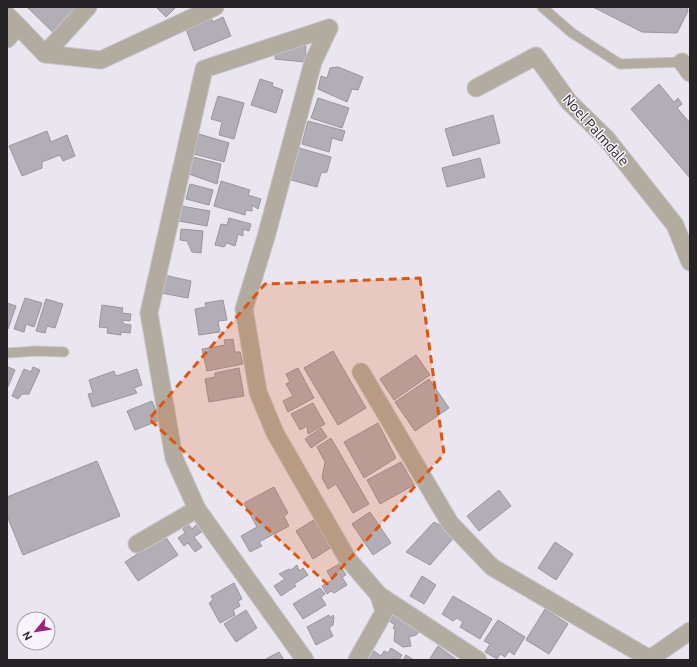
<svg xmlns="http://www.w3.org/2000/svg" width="697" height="667" font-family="Ubuntu,sans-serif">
<rect width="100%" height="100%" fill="#eae6ef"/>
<g fill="#b2aeb6" stroke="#9a969e">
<path d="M27,7H73L84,17L62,41Z"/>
<path d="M156,7H176L166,17Z"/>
<path d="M593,7H687L688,11L677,33L642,32Z"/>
<path d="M209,13L213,22L223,17L231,36L194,51L184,23Z"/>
<path d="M285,43L306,46L305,62L275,59L276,46Z"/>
<path d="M338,67L363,77L358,90L352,89L347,102L318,89L321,76L327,78L330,68Z"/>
<path d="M260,79L273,83L272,86L283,90L276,113L251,105Z"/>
<path d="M659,84L674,102L678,98L682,104L677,108L690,123V178L631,109Z"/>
<path d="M218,96L244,103L234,139L219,135L222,122L211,119Z"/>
<path d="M318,98L349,108L342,128L311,118Z"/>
<path d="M493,115L500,143L453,156L445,129Z"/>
<path d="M308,121L345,131L342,141L332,138L329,152L302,144Z"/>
<path d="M47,131L51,142L67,135L75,156L63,161L60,155L42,162V168L22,176L9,146Z"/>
<path d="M199,134L229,143L224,162L194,154Z"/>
<path d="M299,148L331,157L327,172L321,173L317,187L291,180Z"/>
<path d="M193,157L221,164L217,184L189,174Z"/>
<path d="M480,158L485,177L447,187L442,168Z"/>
<path d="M221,181L250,190L248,195L261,199L258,209L252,205V211L246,210L245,215L214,206Z"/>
<path d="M190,184L213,190L209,205L186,199Z"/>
<path d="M181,206L210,211L207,226L179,221Z"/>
<path d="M229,218L251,224L249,231L243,229V236L238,234L235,246L227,243L224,247L215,245L221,224L227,225Z"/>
<path d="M181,229L203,231L201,253L192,252L187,241L180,240Z"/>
<path d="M164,275L191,281L188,298L161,293Z"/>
<path d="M25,298L42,303L34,327L26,324L24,332L14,329Z"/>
<path d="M46,299L63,304L55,328L47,326L45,333L36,331Z"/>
<path d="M223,300L227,320L218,321L220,332L199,335L195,309L206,307L205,303Z"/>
<path d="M7,303L16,306L8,329H7Z"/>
<path d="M102,305L123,308L122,313L131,314L130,321L122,320L124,324L131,325L130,333L121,332V335L107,333L108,328L99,327Z"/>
<path d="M233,339L235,352H240L243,364L207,371L202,349L225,345L224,340Z"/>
<path d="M333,351L366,408L338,425L304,368Z"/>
<path d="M416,355L430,375L394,400L380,379Z"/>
<path d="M8,367L15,370L7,389V371Z"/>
<path d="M33,367L40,370L29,394H22L18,399L12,396L24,369L31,372Z"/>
<path d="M239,368L244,396L209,402L205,379L215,377V373Z"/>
<path d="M298,368L314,398L288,412L283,401L293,396L286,384L290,382L286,374Z"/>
<path d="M137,369L142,385L134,388L137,393L92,407L88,394L93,393L89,380L114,371L116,376Z"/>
<path d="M429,379L449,408L415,431L395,402Z"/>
<path d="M152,401L160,420L135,430L127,411Z"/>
<path d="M313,403L325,424L308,434L307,426L300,430L291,414Z"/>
<path d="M378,423L396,458L364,478L344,442Z"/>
<path d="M321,428L327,437L311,448L305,439Z"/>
<path d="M331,438L369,504L353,513L336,484L328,489L322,478L325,462L317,447Z"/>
<path d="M97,461L120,516L23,555L7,516V497Z"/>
<path d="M401,462L414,485L380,504L367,480Z"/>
<path d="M274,487L288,513L284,516L289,526L259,542L262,546L250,552L241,536L257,527L244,503Z"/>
<path d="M499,490L511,506L479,531L467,516Z"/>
<path d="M370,512L391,543L373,555L352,524Z"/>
<path d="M315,519L332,547L313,559L296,531Z"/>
<path d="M434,522L457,534L430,565L406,552Z"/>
<path d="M188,524L192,529L197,524L203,531L194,537L202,547L195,552L188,543L184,546L178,538L185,533L183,529Z"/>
<path d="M165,536L178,555L138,581L125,562Z"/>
<path d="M555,542L573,554L556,580L538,568Z"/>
<path d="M339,564L346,575L342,577L347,585L334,593L331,591L327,594L322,586L332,580L327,571Z"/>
<path d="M297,565L299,571L303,568L308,575L294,584L296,586L281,596L274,586L285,579L279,574L289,569L291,570Z"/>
<path d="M422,576L436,585L424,604L410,596Z"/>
<path d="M234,583L242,599L238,601L240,606L233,610L235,615L220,623L209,603L213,600L211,596Z"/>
<path d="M320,588L325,594L321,597L326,605L303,619L293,604Z"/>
<path d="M453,596L492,619L480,639L460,627L463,622L457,618L453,621L442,614Z"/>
<path d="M545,609L568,624L549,654L526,640Z"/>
<path d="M246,610L257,628L236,642L224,624Z"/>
<path d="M394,614L420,631L416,635L409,637L411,646L403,647L394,641L395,630L393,628L395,625L389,621Z"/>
<path d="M329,615L330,618L333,615L334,618L333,625L329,628L333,636L316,645L307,627Z"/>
<path d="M498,620L525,637L514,655L509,651L505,657L500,654L497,659L485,652L490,644L484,641Z"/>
<path d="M438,646L457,660H429Z"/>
<path d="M391,648L402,655L399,660L392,658V660H369L374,651L381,656L384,651L388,653Z"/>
<path d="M279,652L284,660H264Z"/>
<path d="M406,655L414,660H403Z"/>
</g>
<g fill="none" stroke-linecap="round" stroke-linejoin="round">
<defs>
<g id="lane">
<path d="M542,7L572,33L620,64L682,62L685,64"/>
<path d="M7,353L37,351L64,352"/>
</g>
<g id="street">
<path d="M7,15L18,26"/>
<path d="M329,28L313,62L266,237L244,309L258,392L275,433L347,558L379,595L478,660"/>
<path d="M7,39L18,26L45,54L101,60L215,7"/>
<path d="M45,54L88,7"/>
<path d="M682,62L690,73"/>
<path d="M476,88L536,56L569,102L606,138L675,225L690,262"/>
<path d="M361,372L450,523L492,567L650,659"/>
<path d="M137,544L197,509"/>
<path d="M305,660L197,509L174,458L149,313L204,69L329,28"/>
<path d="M357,660L384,612L379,595"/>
<path d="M648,660L690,631"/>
</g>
</defs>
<use href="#lane" stroke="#c7c3cb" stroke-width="11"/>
<use href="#street" stroke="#c7c3cb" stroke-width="19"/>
<use href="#lane" stroke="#b1ac9f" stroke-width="9"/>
<use href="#street" stroke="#b1ac9f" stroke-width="17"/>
</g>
<path fill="#de560d" fill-opacity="0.2" stroke="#de560d" stroke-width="3" stroke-dasharray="8 5" stroke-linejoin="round" d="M420,278L444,454L327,584L149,419L265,284Z"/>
<g text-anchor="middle" stroke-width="3" stroke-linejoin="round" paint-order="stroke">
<g font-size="14" fill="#262427" stroke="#f8f3fc">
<text transform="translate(596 130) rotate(48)" y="5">Noel Palmdale</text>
</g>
</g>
<rect width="697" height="667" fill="none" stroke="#262427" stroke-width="16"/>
<g transform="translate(36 631) rotate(240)"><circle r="19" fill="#f8f3fc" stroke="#a4a0a7"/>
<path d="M0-3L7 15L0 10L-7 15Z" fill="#9a237d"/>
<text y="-6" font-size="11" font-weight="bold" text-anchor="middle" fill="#262427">N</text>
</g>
</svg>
